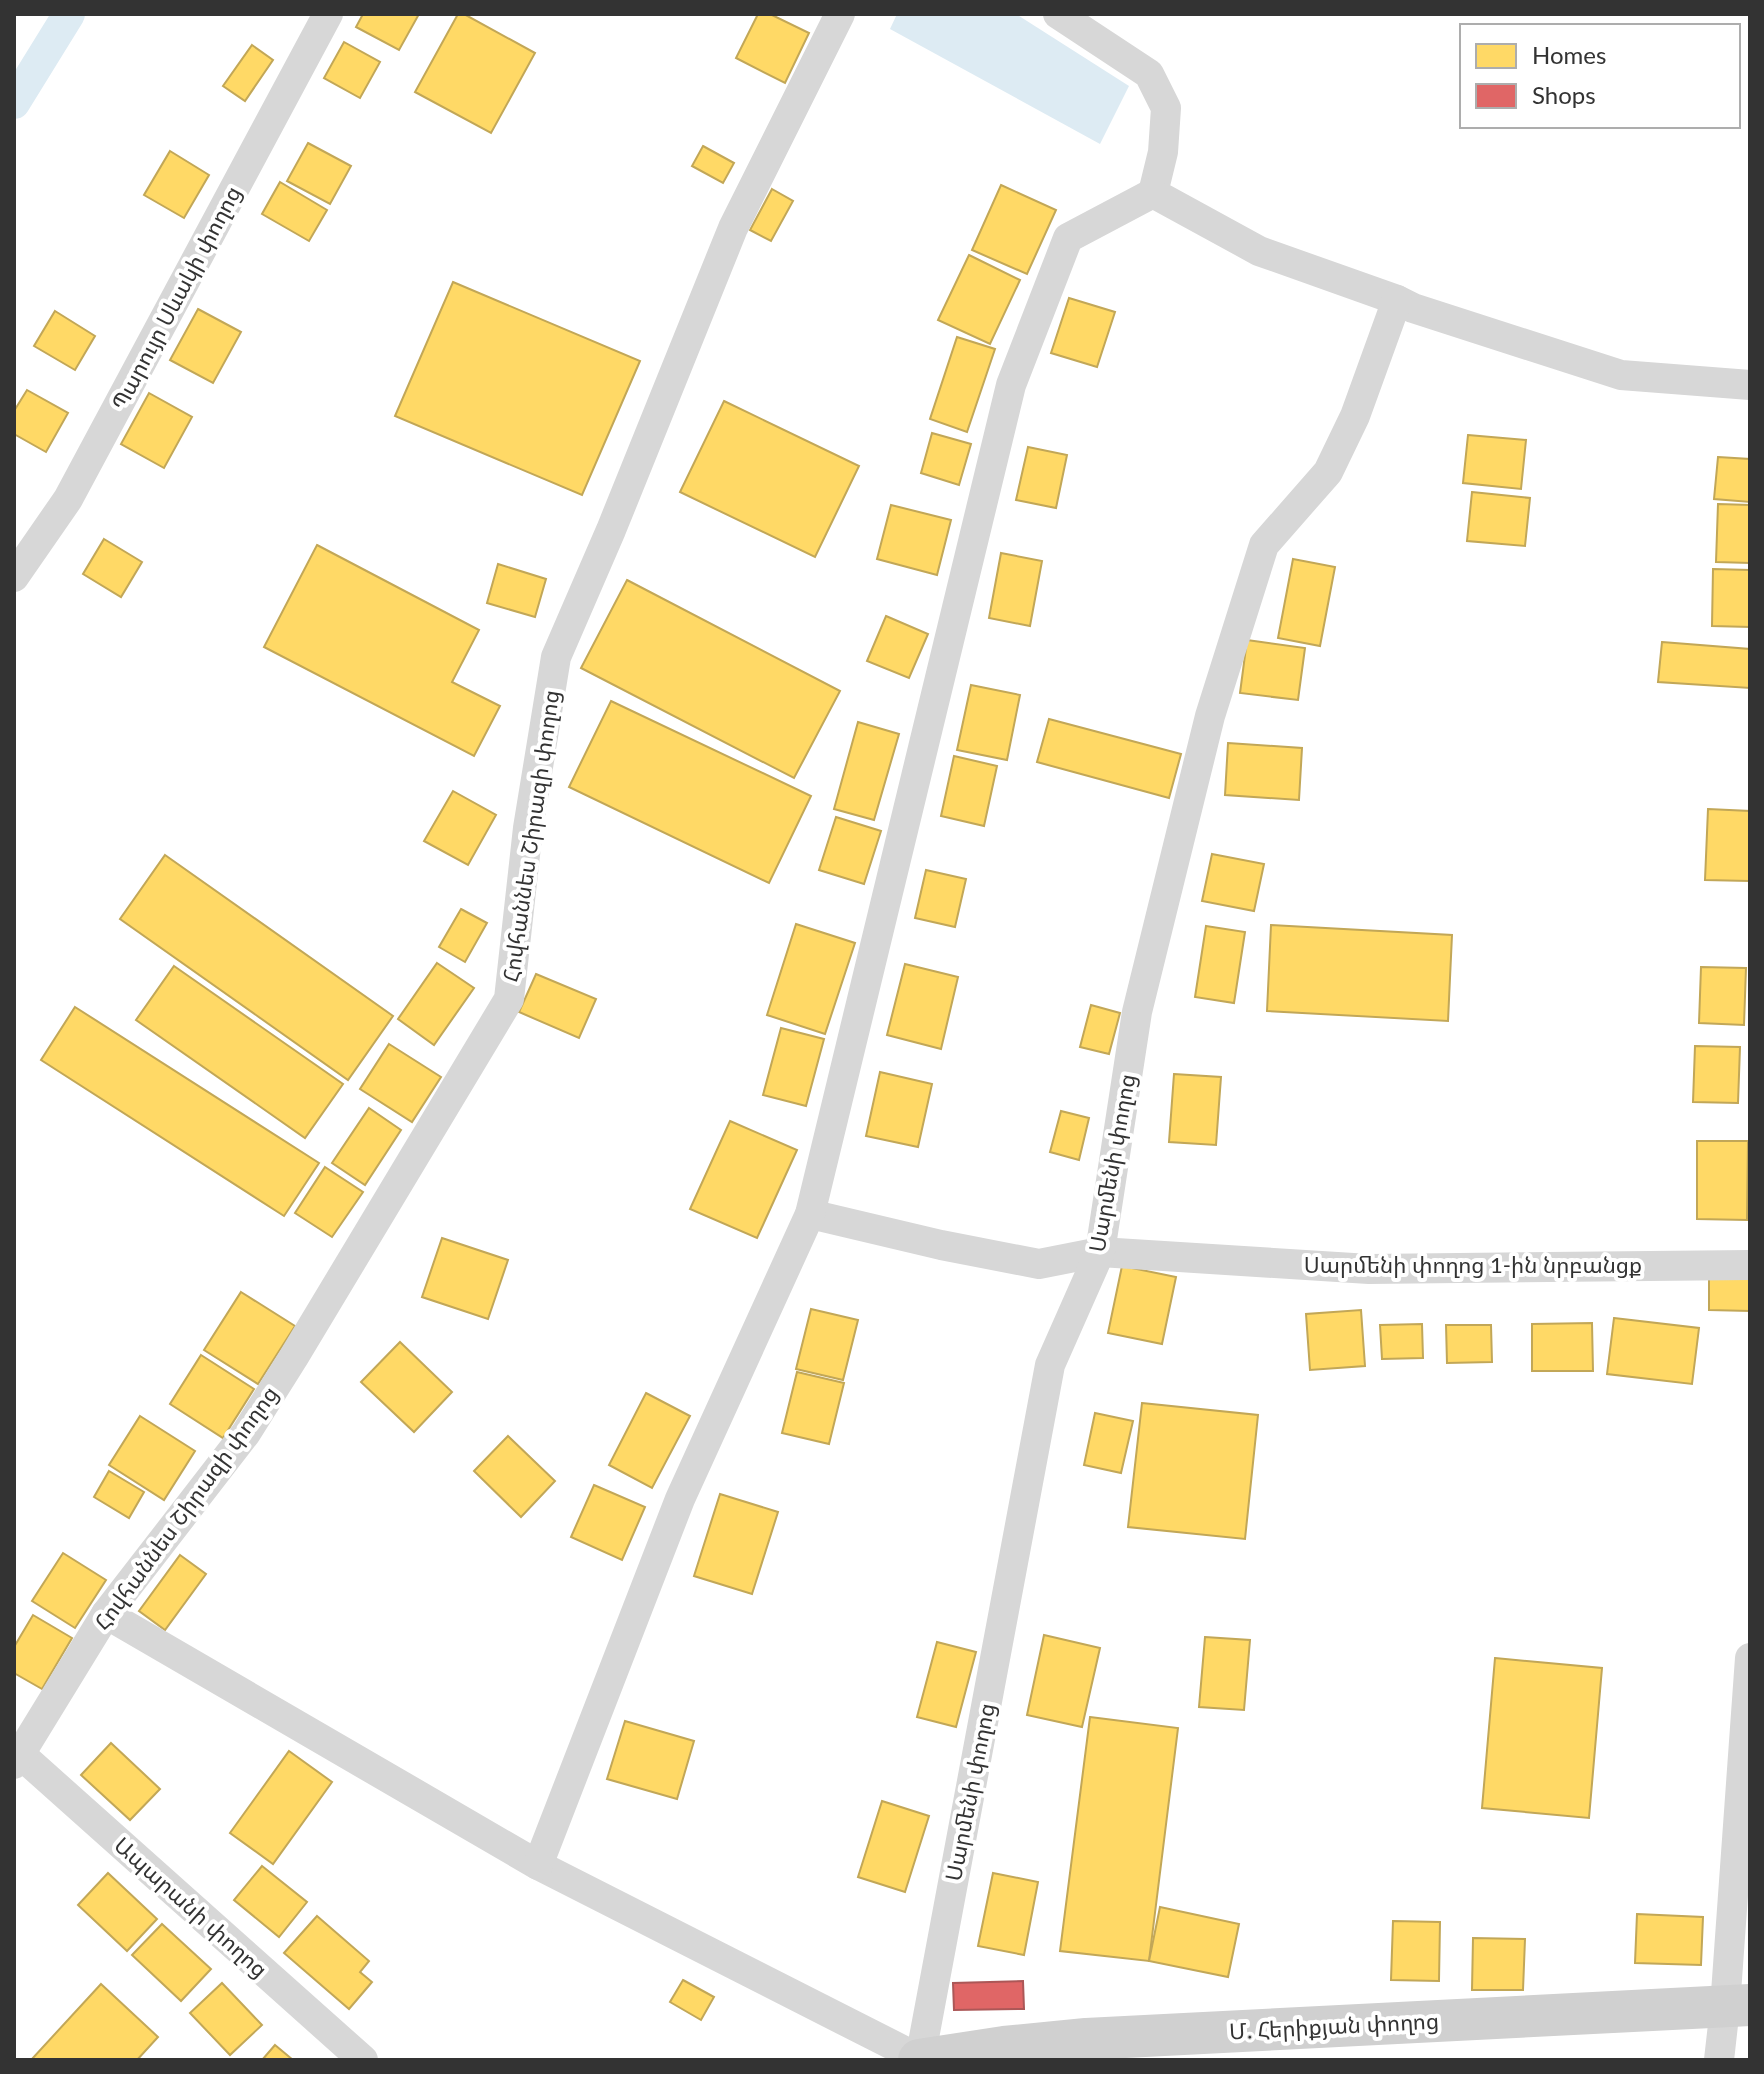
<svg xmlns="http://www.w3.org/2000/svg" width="1764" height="2074" font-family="Lato,'Noto Sans Armenian',sans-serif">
<rect width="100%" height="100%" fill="#fff"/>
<path fill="#ddebf3" d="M897,14H1016L1129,86L1100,144L890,29Z"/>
<g fill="#ffd966" stroke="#c2a757" stroke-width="2">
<path d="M363,14H419L399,50L356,27Z"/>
<path d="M458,14H464L535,53L491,133L415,92Z"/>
<path d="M758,14H770L809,33L785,83L736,58Z"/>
<path d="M344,42L380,62L360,98L324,78Z"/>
<path d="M252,45L273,60L245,101L223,86Z"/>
<path d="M308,143L351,166L330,204L287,181Z"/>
<path d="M703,146L734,163L723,183L692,166Z"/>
<path d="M170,151L209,175L184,218L144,195Z"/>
<path d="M280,182L327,210L309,241L262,214Z"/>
<path d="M1001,185L1056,210L1027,274L972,250Z"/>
<path d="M772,189L793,201L771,241L750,230Z"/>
<path d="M969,255L1020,280L990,344L938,320Z"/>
<path d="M453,282L640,361L582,495L395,416Z"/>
<path d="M1069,298L1115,312L1097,367L1051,353Z"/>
<path d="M198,309L241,332L213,383L170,360Z"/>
<path d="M55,311L95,336L75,370L34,346Z"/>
<path d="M957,337L995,349L967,432L930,419Z"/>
<path d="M27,390L68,413L46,452L14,434V411Z"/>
<path d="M149,393L192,417L164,468L121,444Z"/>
<path d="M724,401L859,466L815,557L680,492Z"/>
<path d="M932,433L971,444L959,485L921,473Z"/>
<path d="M1468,435L1526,440L1521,489L1463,483Z"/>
<path d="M1028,447L1067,455L1056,508L1016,500Z"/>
<path d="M1718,457L1750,459V502L1714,499Z"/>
<path d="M1472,492L1530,498L1525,546L1467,541Z"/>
<path d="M1718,504L1750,505V563L1716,562Z"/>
<path d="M891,505L951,520L937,575L877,559Z"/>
<path d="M104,539L142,562L121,597L83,574Z"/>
<path d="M317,545L479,630L452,682L500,706L474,756L264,647Z"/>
<path d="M1001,553L1042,561L1030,626L989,618Z"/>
<path d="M1293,559L1335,567L1320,646L1278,638Z"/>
<path d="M498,564L546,579L535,617L487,603Z"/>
<path d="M1713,569L1750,570V627L1712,626Z"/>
<path d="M627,580L840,691L794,778L581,668Z"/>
<path d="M886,616L928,634L909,678L867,661Z"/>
<path d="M1247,640L1305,648L1298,700L1240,693Z"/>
<path d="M1662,642L1750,649V688L1658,682Z"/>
<path d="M971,685L1020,695L1007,760L957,750Z"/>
<path d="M611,701L811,796L769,883L569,787Z"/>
<path d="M1049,719L1181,754L1169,798L1037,762Z"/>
<path d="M858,722L899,734L874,820L834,809Z"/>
<path d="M1228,743L1302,748L1299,800L1225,795Z"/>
<path d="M954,756L997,766L984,826L941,816Z"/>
<path d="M453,791L496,815L468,865L424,841Z"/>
<path d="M1708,809L1750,811L1749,881L1705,880Z"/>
<path d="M836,817L881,831L864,884L819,870Z"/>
<path d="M1212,854L1264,864L1254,911L1202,901Z"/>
<path d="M165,855L393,1016L348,1080L120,919Z"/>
<path d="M926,870L966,879L955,927L915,918Z"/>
<path d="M461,909L487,923L465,962L439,947Z"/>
<path d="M796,924L855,943L825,1034L767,1015Z"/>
<path d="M1271,925L1452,935L1448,1021L1267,1011Z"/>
<path d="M1206,926L1245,932L1234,1003L1195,997Z"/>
<path d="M437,963L474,988L434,1045L398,1019Z"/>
<path d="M905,964L958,977L941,1049L887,1035Z"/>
<path d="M174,966L343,1084L305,1138L136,1020Z"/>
<path d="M1701,967L1746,968L1744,1025L1699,1023Z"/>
<path d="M536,974L596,999L579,1038L519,1012Z"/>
<path d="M1091,1005L1120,1013L1109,1054L1080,1047Z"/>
<path d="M75,1007L319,1163L284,1216L41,1060Z"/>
<path d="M781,1028L824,1039L806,1106L763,1095Z"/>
<path d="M389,1044L441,1077L412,1122L360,1089Z"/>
<path d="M1695,1046L1740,1047L1738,1103L1693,1102Z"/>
<path d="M880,1072L932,1084L918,1147L866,1136Z"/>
<path d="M1174,1074L1221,1077L1216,1145L1169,1142Z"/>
<path d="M369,1108L401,1130L365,1185L332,1163Z"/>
<path d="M1061,1111L1089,1118L1079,1160L1050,1152Z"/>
<path d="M730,1121L797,1150L757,1238L690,1209Z"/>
<path d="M1697,1141H1748L1747,1220L1697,1219Z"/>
<path d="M325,1167L363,1192L332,1237L295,1213Z"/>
<path d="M442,1238L508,1260L488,1319L422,1297Z"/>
<path d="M1122,1266L1176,1277L1162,1344L1108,1333Z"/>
<path d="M1709,1274L1750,1275V1311L1709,1310Z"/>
<path d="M241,1292L295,1326L258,1384L204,1350Z"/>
<path d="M811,1309L858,1320L843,1380L796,1369Z"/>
<path d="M1361,1310L1365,1366L1310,1370L1306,1314Z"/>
<path d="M1614,1318L1699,1328L1692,1384L1607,1374Z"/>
<path d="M1592,1323L1593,1371H1532V1324Z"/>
<path d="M1422,1324L1423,1358L1382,1359L1380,1325Z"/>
<path d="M1446,1325H1491L1492,1362L1447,1363Z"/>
<path d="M400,1342L452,1392L414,1432L361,1382Z"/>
<path d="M201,1355L254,1389L223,1438L170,1404Z"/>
<path d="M797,1372L844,1383L829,1444L782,1433Z"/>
<path d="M646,1393L690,1416L652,1488L609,1465Z"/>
<path d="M1142,1403L1258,1415L1245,1539L1128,1527Z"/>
<path d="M1095,1413L1133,1421L1121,1473L1084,1465Z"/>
<path d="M140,1416L195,1451L164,1500L109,1465Z"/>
<path d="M508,1436L555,1481L521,1517L474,1471Z"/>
<path d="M109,1471L144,1492L129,1518L94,1497Z"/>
<path d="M594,1485L645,1507L622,1560L571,1537Z"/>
<path d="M720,1494L778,1512L752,1594L694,1576Z"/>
<path d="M63,1553L106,1580L75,1628L32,1601Z"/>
<path d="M180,1555L206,1574L165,1630L139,1611Z"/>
<path d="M33,1615L72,1638L42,1689L14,1673V1647Z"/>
<path d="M1044,1635L1100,1648L1082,1727L1027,1715Z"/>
<path d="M1205,1637L1250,1640L1244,1710L1199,1707Z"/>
<path d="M937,1642L976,1652L956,1727L917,1717Z"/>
<path d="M1495,1658L1602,1668L1589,1818L1482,1808Z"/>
<path d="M1090,1717L1178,1728L1149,1961L1060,1951Z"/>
<path d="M625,1721L694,1741L677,1799L607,1779Z"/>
<path d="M111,1743L160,1789L130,1820L81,1775Z"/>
<path d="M289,1751L332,1782L273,1864L230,1833Z"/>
<path d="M882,1801L929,1816L905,1892L858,1877Z"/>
<path d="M262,1866L307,1902L279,1937L234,1900Z"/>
<path d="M108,1873L157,1919L127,1951L78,1905Z"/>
<path d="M993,1873L1038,1882L1024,1955L978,1946Z"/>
<path d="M1160,1907L1239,1924L1228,1977L1149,1961Z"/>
<path d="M1637,1914L1703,1917L1701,1965L1635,1963Z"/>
<path d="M317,1916L369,1961L360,1972L372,1982L349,2009L284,1953Z"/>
<path d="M1393,1921L1440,1922L1439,1981L1391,1980Z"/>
<path d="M162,1924L211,1969L181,2001L132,1955Z"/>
<path d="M1473,1938L1525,1939L1523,1990H1472Z"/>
<path d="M683,1980L714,1997L701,2020L670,2002Z"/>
<path d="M222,1983L262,2025L230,2055L190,2013Z"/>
<path d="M101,1984L158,2037L137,2060H31Z"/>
<path d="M275,2045L293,2060H262Z"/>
</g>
<path fill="#e06666" stroke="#ac5757" stroke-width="2" d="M1023,1981L1024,2009L954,2010L953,1983Z"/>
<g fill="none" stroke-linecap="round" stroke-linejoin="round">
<path stroke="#ddebf3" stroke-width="32" d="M14,103L69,14"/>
<g stroke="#d7d7d7" stroke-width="30">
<path d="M1058,14L1149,74L1166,108L1163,152L1153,193L1259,251L1397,300L1413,308L1621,375L1750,385"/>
<path d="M14,577L68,499L328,14"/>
<path d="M810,1214L941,1245L1039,1264L1100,1252L1369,1269L1750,1265"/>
<path d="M106,1614L538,1865L920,2059L1050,1365L1100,1252L1137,1012L1210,716L1264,545L1328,472L1355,416L1397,300"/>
<path d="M20,1754L363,2060"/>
<path d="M14,1764L106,1614L246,1433L295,1355L509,999L528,828L556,657L611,530L733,228L840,14"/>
<path d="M538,1865L680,1499L810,1214L1011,385L1068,238L1153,193"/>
<path d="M1719,2060L1725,2007L1750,1658"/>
</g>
<path stroke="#d0d0d0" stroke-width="42" d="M919,2060L1004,2047L1086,2039L1750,2005"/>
</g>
<g text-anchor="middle" stroke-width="8" stroke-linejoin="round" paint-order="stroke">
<g font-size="22" fill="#333" stroke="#fff">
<text transform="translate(176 298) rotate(-62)" y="8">Պարույր Սևակի փողոց</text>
<text transform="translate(531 836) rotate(-82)" y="8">Հովհաննես Շիրազի փողոց</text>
<text transform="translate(1112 1163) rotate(-80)" y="8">Սարմենի փողոց</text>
<text x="1473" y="1273">Սարմենի փողոց 1-ին նրբանցք</text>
<text transform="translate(186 1508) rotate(-54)" y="8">Հովհաննես Շիրազի փողոց</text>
<text transform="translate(970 1792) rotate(-79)" y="8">Սարմենի փողոց</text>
<text transform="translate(191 1907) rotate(42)" y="8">Ապարանի փողոց</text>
<text transform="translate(1334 2026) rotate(-3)" y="8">Մ. Հերիքյան փողոց</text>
</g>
</g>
<rect width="1764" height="2074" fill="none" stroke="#333333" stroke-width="32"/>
<rect x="1460" y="24" width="280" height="104" fill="#ffffff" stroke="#adadad" stroke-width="2"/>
<rect x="1476" y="44" width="40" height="24" fill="#ffd966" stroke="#adadad" stroke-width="2"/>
<text x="1532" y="64" font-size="24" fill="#333333">Homes</text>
<rect x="1476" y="84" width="40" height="24" fill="#e06666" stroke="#adadad" stroke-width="2"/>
<text x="1532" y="104" font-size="24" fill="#333333">Shops</text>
</svg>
